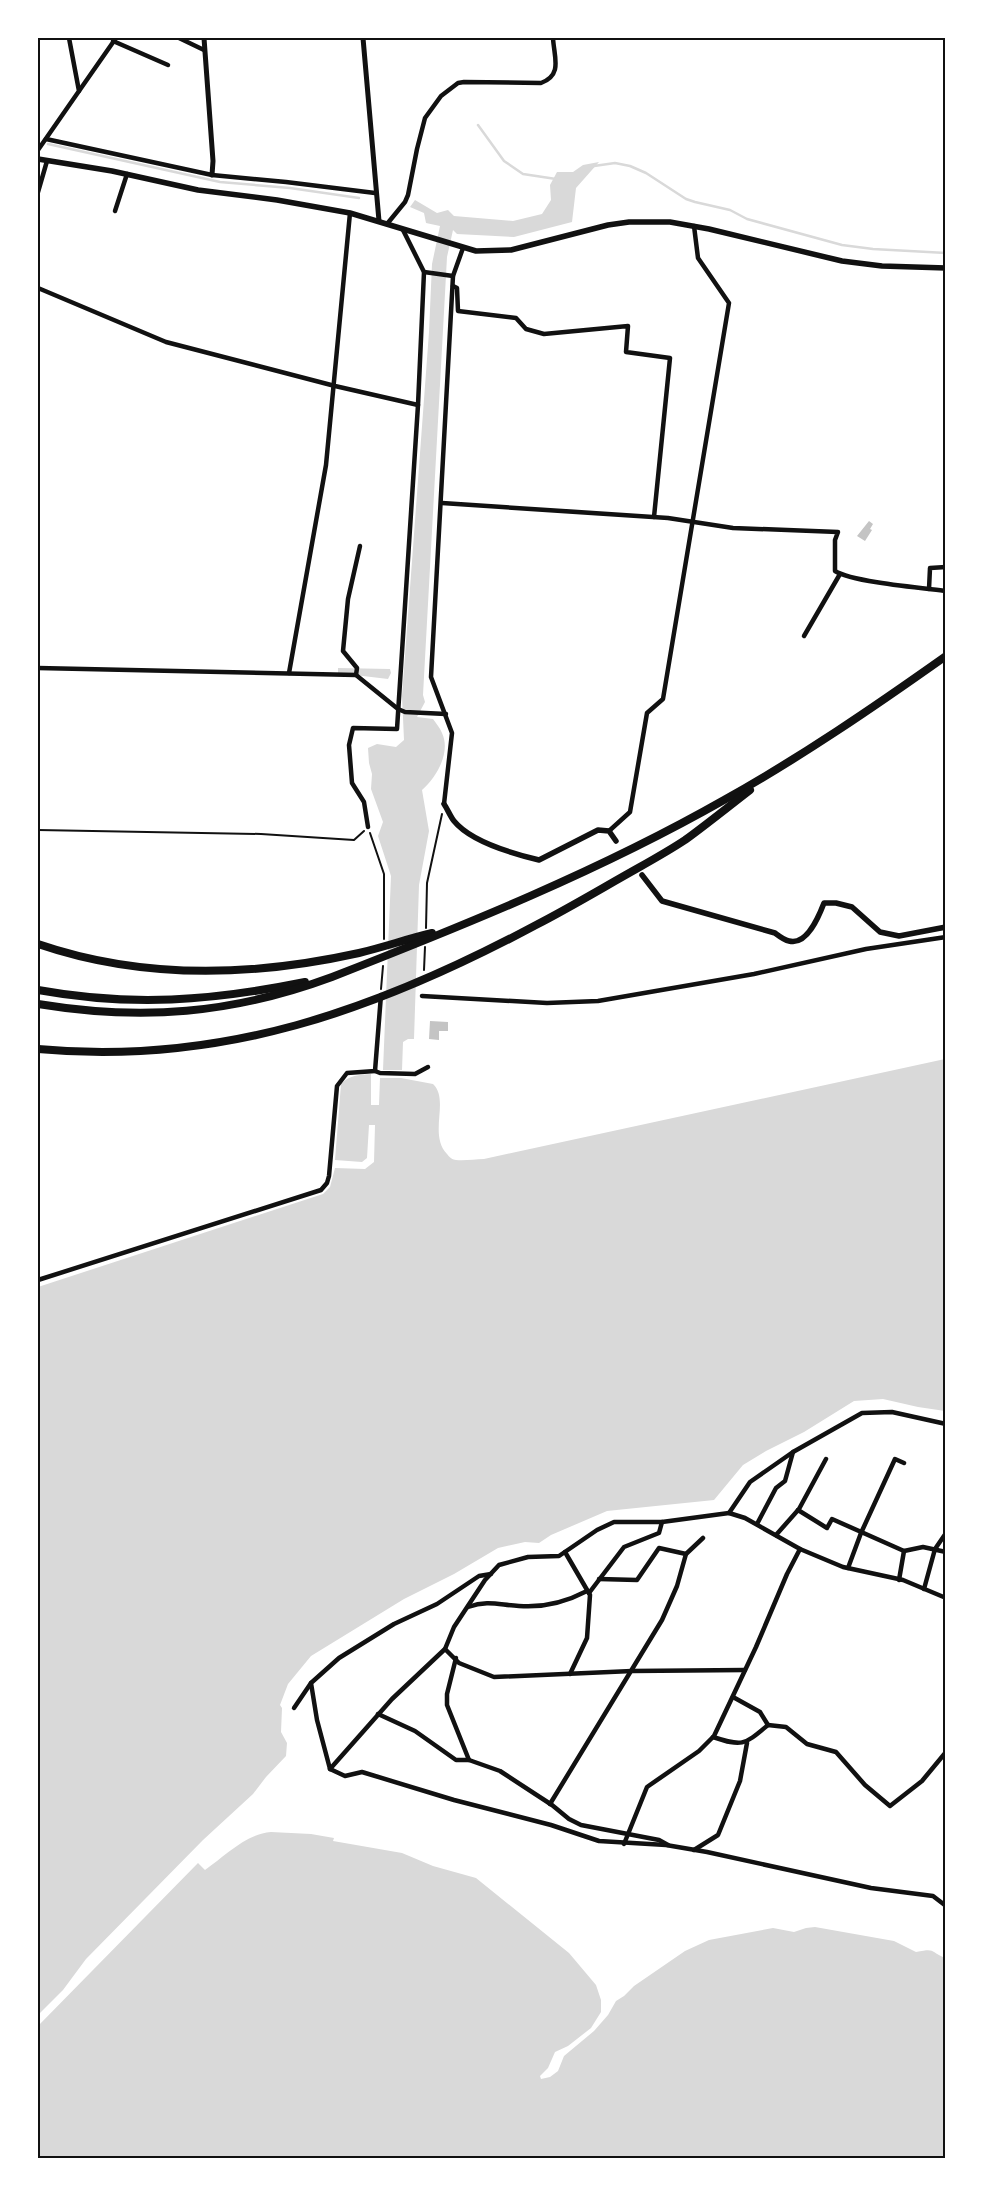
<svg xmlns="http://www.w3.org/2000/svg" width="983" height="2196" font-family="'Open Sans',sans-serif">
<rect width="100%" height="100%" fill="#fff"/>
<g fill="#d9d9d9">
<path d="M599,162L576,188L572,222L514,237L457,234L453,230L447,257L423,695L425,702L417,717L433,719C436,723 440,728 442,733C451,752 437,777 422,790L429,831L419,885L414,1039H408L403,1042L402,1070H383L391,876L378,836L383,822L371,789L372,774L369,763L368,748L377,744L396,747L404,740L402,696L429,332L432,264L440,226L426,223L424,213L410,207L415,200L437,213L448,210L454,216L513,221L542,214L551,200L550,185L557,172H573L583,165Z"/>
<path d="M338,668L390,669L391,673L388,679L338,673Z"/>
<path d="M945,1059V1411L918,1407L883,1399L854,1401L804,1432L766,1451L743,1465L714,1500L607,1511L551,1535L539,1543L525,1542L498,1548L454,1574L404,1599L311,1656L288,1684L280,1705L282,1708L281,1732L287,1743L286,1756L266,1777L253,1794L203,1840L86,1959L63,1990L38,2015V1287L323,1194L330,1187L335,1168L365,1169L374,1162L375,1125H369L367,1158L362,1162L335,1160L341,1084C349,1075 359,1075 371,1074V1105H379L380,1078H401L433,1084C450,1100 428,1134 447,1154C449,1157 453,1160 456,1160C465,1161 475,1159 484,1159Z"/>
<path d="M271,1832L311,1834L334,1838L333,1841L402,1853L433,1866L476,1878L569,1953L596,1985L601,2000V2012L591,2028L568,2046L555,2052L548,2068L540,2076L541,2079L550,2077L558,2071L564,2056L594,2031L608,2015L616,2001L624,1996L634,1986L685,1951L709,1940L773,1928L794,1932L806,1928L815,1927L894,1941L916,1952C936,1948 929,1951 945,1958V2158H38V2026L198,1863L205,1870C225,1856 246,1834 271,1832Z"/>
</g>
<g fill="none" stroke-linecap="round" stroke-linejoin="round">
<g stroke="#d9d9d9" stroke-width="2.5">
<path d="M478,125L504,161L523,174L556,179"/>
<path d="M48,144L220,182L290,188L359,198"/>
<path d="M594,166L615,163L630,166L646,173L686,199L695,202L730,210L747,219L842,245L873,249L946,253"/>
</g>
</g>
<g fill="#c4c4c4">
<path d="M869,521L873,524L870,529L872,530L865,541L857,536Z"/>
<path d="M430,1021L448,1022V1031H439V1040L429,1039Z"/>
</g>
<g fill="none" stroke-linecap="round" stroke-linejoin="round">
<g stroke="#111" stroke-width="2">
<path d="M38,830L261,834L354,840L364,831"/>
<path d="M370,833L384,874V939"/>
<path d="M426,928L427,883L442,814"/>
<path d="M424,970L425,947"/>
<path d="M381,989L383,966"/>
</g>
<g stroke="#111" stroke-width="4.5">
<path d="M179,38L204,50"/>
<path d="M113,41L168,65"/>
<path d="M79,91L116,38"/>
<path d="M46,139L212,175L286,182L375,193"/>
<path d="M38,150L79,91L69,38"/>
<path d="M38,192L47,161"/>
<path d="M115,211L127,174"/>
<path d="M387,224L405,202L408,195L417,149L425,118L441,96L458,83L464,82L541,83C563,75 554,57 553,38"/>
<path d="M424,272L453,276"/>
<path d="M453,286L457,288L458,311L516,318L526,329L544,334L628,326L626,352L670,358L654,517"/>
<path d="M38,288L166,342L335,386L418,405"/>
<path d="M442,503L668,518L733,528L838,532L835,540V571C852,582 922,588 946,591"/>
<path d="M929,589L930,568L946,567"/>
<path d="M804,636L840,574"/>
<path d="M38,668L356,675L398,709L405,712L446,714"/>
<path d="M289,673L326,465L350,213"/>
<path d="M356,675L357,668L343,651L348,599L360,546"/>
<path d="M444,804L452,733L431,677L453,276L463,248"/>
<path d="M368,827L364,802L352,783L349,745L353,728L397,729L418,405L424,272L403,230"/>
<path d="M609,831L630,812L647,713L663,699L729,303L698,258L694,226"/>
<path d="M422,996L547,1003L598,1001L754,974L866,949L946,937"/>
<path d="M375,1071L380,1073L415,1074L428,1067"/>
<path d="M38,1280L321,1190L327,1183L329,1176L337,1086L347,1073L375,1071L381,995"/>
<path d="M946,1424L892,1412L862,1413L793,1452L750,1482L729,1513L745,1518L800,1549L843,1567L903,1580L946,1598"/>
<path d="M798,1510L827,1528L832,1519L904,1551L923,1547L946,1552"/>
<path d="M757,1524L776,1488L785,1481L793,1452"/>
<path d="M776,1535L799,1509L826,1459"/>
<path d="M565,1552L590,1595L587,1638L570,1674"/>
<path d="M848,1568L861,1533L895,1459L904,1463"/>
<path d="M491,1574L479,1576L437,1604L394,1624L339,1658L311,1683L317,1720L330,1769L345,1776L362,1772L454,1800L551,1825L599,1841L666,1845L707,1852L871,1888L933,1896L946,1906"/>
<path d="M599,1579L637,1580L659,1548L686,1554"/>
<path d="M899,1580L904,1551"/>
<path d="M924,1589L935,1549L946,1533"/>
<path d="M589,1593L624,1547L659,1533L662,1522"/>
<path d="M468,1607C488,1600 499,1605 519,1606C544,1608 566,1602 587,1591"/>
<path d="M445,1649L459,1663L494,1677L632,1671L745,1670"/>
<path d="M456,1658L447,1694V1705L469,1760"/>
<path d="M733,1697L760,1712L768,1725"/>
<path d="M294,1708L311,1683"/>
<path d="M378,1714L415,1731L456,1760H469L500,1771L552,1805L569,1819L581,1825L659,1840L668,1845"/>
<path d="M713,1737C743,1747 744,1745 768,1725L786,1727L807,1744L836,1752L865,1785L890,1806L922,1781L946,1752"/>
<path d="M330,1769L392,1699L445,1649L454,1627L485,1580L499,1565L528,1557L559,1556L597,1530L614,1522H662L729,1513"/>
<path d="M550,1804L662,1620L677,1586L686,1554L703,1538"/>
<path d="M624,1844L647,1787L699,1751L714,1736L756,1647L787,1574L800,1549"/>
<path d="M694,1850L718,1835L740,1781L747,1743"/>
</g>
<g stroke="#111" stroke-width="5">
<path d="M204,38L213,161L212,175"/>
<path d="M363,38L379,221"/>
</g>
<g stroke="#111" stroke-width="5.5">
<path d="M38,159L112,171L198,190L277,200L350,213L476,251L511,250L608,225L629,222H670L709,229L842,261L882,266L946,268"/>
<path d="M444,804C448,810 450,816 454,821C471,842 514,854 539,860L598,830L609,831L616,841"/>
<path d="M642,875L662,901L775,933C779,936 784,940 789,941C807,946 819,916 824,903H836L852,907L880,932L899,936L946,927"/>
</g>
<g stroke="#111" stroke-width="8">
<path d="M38,944C143,980 251,977 359,953C384,947 407,939 432,933"/>
<path d="M38,990C132,1007 211,1001 305,982"/>
<path d="M38,1004C142,1021 232,1014 332,977C465,925 599,871 724,800C801,757 874,707 946,656"/>
<path d="M38,1049C221,1066 377,1010 536,925C571,907 604,887 638,868C654,859 670,850 685,840C707,824 728,807 750,790"/>
</g>
</g>
<rect width="983" height="2196" fill="none" stroke="#ffffff" stroke-width="78"/>
<rect x="39" y="39" width="905" height="2118" fill="none" stroke="#111" stroke-width="2"/>
</svg>
